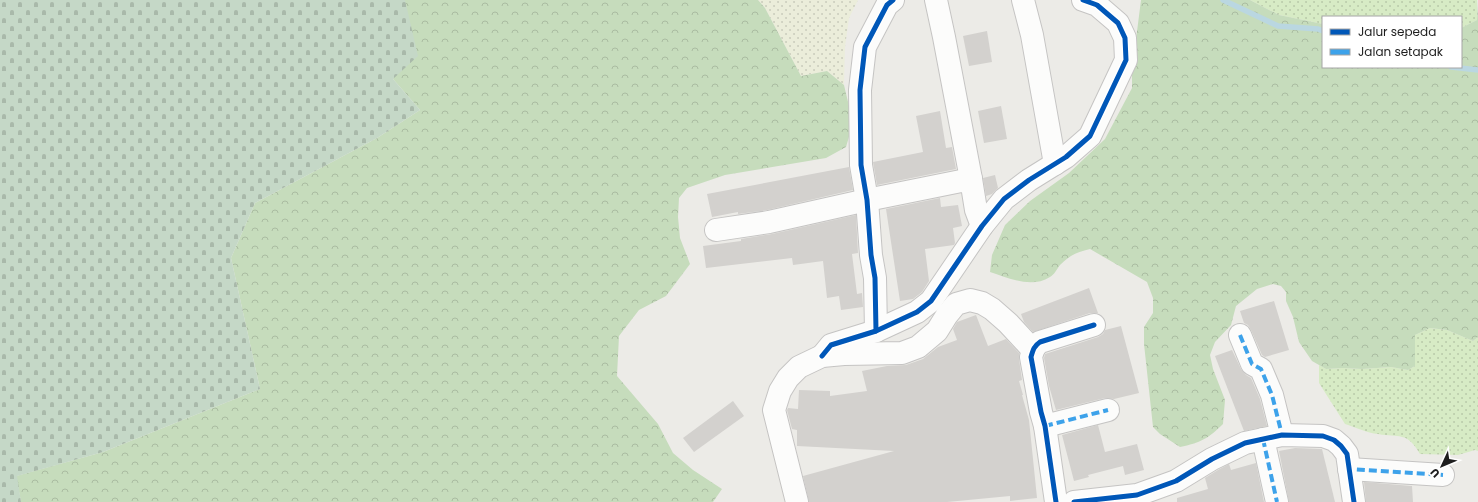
<svg xmlns="http://www.w3.org/2000/svg" width="1478" height="502" viewBox="0 0 1478 502" font-family="Poppins,sans-serif">
  <defs>
    <pattern id="farmland-dots" width="8" height="8" patternUnits="userSpaceOnUse"><rect width="8" height="8" fill="#ebedda"/><path d="M2 2h.1M6 6h.1" fill="none" stroke="#c9cbbb" stroke-width="1.8" stroke-linecap="round"/></pattern>
    <pattern id="grass-dots" width="8" height="8" patternUnits="userSpaceOnUse"><rect width="8" height="8" fill="#d7ebc5"/><path d="M2 2h.1M6 6h.1" fill="none" stroke="#b8c9a9" stroke-width="1.8" stroke-linecap="round"/></pattern>
    <pattern id="forest-crowns" width="20" height="18" patternUnits="userSpaceOnUse"><rect width="20" height="18" fill="#c6dcbc"/><path d="M2 6a3 3 0 1 1 6 0M12 15a3 3 0 1 1 6 0" fill="none" stroke="#aabca1"/></pattern>
    <pattern id="cemetery-stones" width="16" height="16" patternUnits="userSpaceOnUse"><rect width="16" height="16" fill="#c5d8c7"/><path d="M2 7V4a2 2 0 0 1 4 0v3zM10 15v-3a2 2 0 0 1 4 0v3z" fill="#a9b9aa"/></pattern>
  </defs>
  <rect width="100%" height="100%" fill="#ecebe7"/>
  <path fill="url(#farmland-dots)" d="M 758,0 L 858,0 L 849,18 L 845,47 L 844,85 L 827,71 L 801,76 L 765,8 Z"/>
  <g fill="url(#grass-dots)">
    <path d="M 1250,0 L 1477,0 L 1477,20 L 1461,28 L 1461,17 L 1323,17 L 1323,24 L 1279,15 Z"/>
    <path d="M 1430,328 L 1447,330 L 1473,341 L 1478,337 L 1478,451 L 1475,450 L 1458,455 L 1420,454 C 1407,431 1399,438 1378,434 C 1367,433 1355,427 1345,424 L 1319,383 L 1319,365 L 1326,369 L 1343,368 L 1362,369 L 1391,367 L 1408,370 L 1415,366 L 1415,335 Z"/>
  </g>
  <g fill="url(#forest-crowns)">
    <path d="M 405,0 L 758,0 L 765,8 L 801,76 L 827,71 L 844,85 L 853,123 L 846,147 L 826,158 L 725,175 L 687,188 L 679,198 L 678,217 L 680,238 L 690,264 L 666,296 L 639,310 L 619,336 L 617,376 L 658,424 L 673,453 L 693,470 L 722,489 L 713,502 L 21,502 L 16,476 L 103,452 L 260,389 L 231,258 L 255,203 L 377,138 L 420,110 L 393,79 Z"/>
    <path d="M 1141,0 L 1250,0 L 1279,15 L 1323,24 L 1323,67 L 1461,67 L 1461,28 L 1477,20 L 1478,0 L 1478,337 L 1473,341 L 1447,330 L 1430,328 L 1415,335 L 1415,366 L 1408,370 L 1391,367 L 1362,369 L 1343,368 L 1326,369 L 1312,361 L 1299,342 L 1293,317 L 1286,301 L 1286,292 L 1281,286 L 1273,284 L 1257,289 L 1236,306 L 1231,325 L 1215,342 L 1210,355 L 1213,369 L 1225,400 L 1223,424 C 1209,438 1200,443 1180,447 L 1160,434 L 1153,427 L 1144,344 L 1144,327 L 1153,313 L 1153,298 L 1147,282 L 1090,249 C 1077,252 1070,255 1060,265 C 1057,269 1054,275 1050,277 C 1031,289 1009,278 990,272 L 992,255 L 1005,225 L 1030,201 L 1069,173 L 1105,139 L 1132,88 L 1132,71 Z"/>
  </g>
  <path fill="url(#cemetery-stones)" d="M 0,0 L 405,0 L 418,56 L 393,79 L 420,110 L 377,138 L 255,203 L 231,258 L 260,389 L 103,452 L 17,476 L 21,502 L 0,502 Z"/>
  <g fill="none" stroke-linecap="round" stroke-linejoin="round">
    <g stroke="#bad7e1" stroke-width="5.5">
      <path d="M 1223,0 L 1278,26 L 1318,29 L 1323,31"/>
      <path d="M 1451,67 L 1478,70"/>
    </g>
  </g>
  <g fill="#d3d1ce">
    <path d="M 987,31 L 992,62 L 969,66 L 963,36 Z"/>
    <path d="M 1001,106 L 1007,139 L 984,143 L 978,111 Z"/>
    <path d="M 940,111 L 946,148 L 952,147 L 956,169 L 877,185 L 873,162 L 923,152 L 916,116 Z"/>
    <path d="M 849,167 L 853,190 L 767,210 L 738,214 L 738,212 L 712,217 L 707,194 Z"/>
    <path d="M 995,175 L 998,188 L 992,194 L 986,196 L 983,178 Z"/>
    <path d="M 940,198 L 941,207 L 958,205 L 962,226 L 953,228 L 955,243 L 954,245 L 925,249 L 929,281 L 922,292 L 913,299 L 900,301 L 886,209 Z"/>
    <path d="M 856,215 L 858,253 L 852,254 L 857,294 L 862,293 L 863,307 L 841,310 L 839,296 L 827,298 L 823,261 L 793,265 L 792,258 L 706,268 L 703,246 L 741,241 L 741,239 L 772,234 Z"/>
    <path d="M 1089,288 L 1098,313 L 1090,313 L 1033,332 L 1024,322 L 1021,314 Z"/>
    <path d="M 1274,301 L 1289,350 L 1265,357 L 1262,355 L 1251,330 L 1248,325 L 1244,323 L 1240,311 Z"/>
    <path d="M 976,315 L 988,346 L 1006,339 L 1019,353 L 1019,359 L 1022,380 L 1019,381 L 1023,395 L 1022,395 L 1029,420 L 1037,498 L 1010,501 L 1010,496 L 947,502 L 809,502 L 803,476 L 894,451 L 797,446 L 797,430 L 792,429 L 787,410 L 788,408 L 798,409 L 799,390 L 830,391 L 830,396 L 867,391 L 862,371 L 887,366 L 906,365 L 923,359 L 938,347 L 957,340 L 953,329 L 957,322 Z"/>
    <path d="M 1121,326 L 1139,393 L 1114,399 L 1105,398 L 1056,410 L 1049,386 L 1044,358 L 1045,354 L 1098,337 L 1103,334 L 1105,330 Z"/>
    <path d="M 1232,350 L 1241,369 L 1246,375 L 1251,378 L 1260,399 L 1267,426 L 1244,431 L 1215,356 Z"/>
    <path d="M 733,401 L 744,416 L 694,452 L 683,438 Z"/>
    <path d="M 1098,425 L 1105,452 L 1137,444 L 1144,470 L 1125,475 L 1123,466 L 1088,475 L 1089,477 L 1074,481 L 1062,435 Z"/>
    <path d="M 1295,448 L 1322,449 L 1335,502 L 1289,502 L 1279,451 Z"/>
    <path d="M 1256,463 L 1264,502 L 1177,502 L 1177,498 L 1208,489 L 1205,478 L 1218,470 L 1229,464 L 1231,470 Z"/>
    <path d="M 1364,482 L 1412,486 L 1413,502 L 1366,502 Z"/>
  </g>
  <g fill="none" stroke-linecap="round" stroke-linejoin="round">
    <defs>
      <g id="minor">
        <path d="M 936,0 L 944,37 L 971,179"/>
        <path d="M 1023,0 L 1032,35 L 1055,164"/>
        <path d="M 716,230 L 769,222 L 867,200 L 971,179 L 976,210 L 982,226"/>
        <path d="M 876,331 L 875,278 L 871,255 L 867,200 L 861,165 L 860,90 L 865,47 L 887,5 L 893,0"/>
        <path d="M 1240,335 L 1252,364 L 1261,369 L 1272,395 L 1282,435"/>
        <path d="M 822,356 L 831,345 L 876,331 L 917,312 L 931,301 L 982,226 L 1004,199 L 1029,180 L 1066,157 L 1090,136 L 1126,60 L 1125,38 L 1118,23 L 1097,5 L 1083,0"/>
        <path d="M 1045,426 L 1108,410"/>
        <path d="M 1263,439 L 1277,502"/>
        <path d="M 1349,469 L 1443,475"/>
        <path d="M 797,502 L 774,410 L 780,391 L 788,378 L 799,367 L 822,356 L 844,354 L 902,353 L 918,347 L 937,331 L 947,315 L 956,304 L 970,300 L 982,303 L 992,309 L 1008,323 L 1033,350"/>
        <path d="M 1056,502 L 1045,426 L 1041,412 L 1031,357 C 1033,350 1034,346 1040,342 L 1094,325"/>
        <path d="M 1074,502 L 1137,495 L 1176,481 L 1212,459 L 1245,443 L 1282,435 L 1323,436 L 1334,440 L 1341,446 L 1347,454 L 1354,502"/>
      </g>
    </defs>
    <use href="#minor" stroke="#c5c4c3" stroke-width="24"/>
    <use href="#minor" stroke="#fcfcfb" stroke-width="22"/>
    <g stroke="#3da2ea" stroke-width="4" stroke-dasharray="8 4" stroke-linecap="butt">
      <path d="M 1240,335 L 1252,364 L 1261,369 L 1272,395 L 1282,435"/>
      <path d="M 1045,426 L 1108,410"/>
      <path d="M 1263,439 L 1277,502"/>
      <path d="M 1350,473 L 1349,469 L 1443,475"/>
    </g>
    <defs>
      <g id="cycleway">
        <path d="M 876,331 L 875,278 L 871,255 L 867,200 L 861,165 L 860,90 L 865,47 L 887,5 L 893,0"/>
        <path d="M 822,356 L 831,345 L 876,331 L 917,312 L 931,301 L 982,226 L 1004,199 L 1029,180 L 1066,157 L 1090,136 L 1126,60 L 1125,38 L 1118,23 L 1097,5 L 1083,0"/>
        <path d="M 1056,502 L 1045,426 L 1041,412 L 1031,357 C 1033,350 1034,346 1040,342 L 1094,325"/>
        <path d="M 1074,502 L 1137,495 L 1176,481 L 1212,459 L 1245,443 L 1282,435 L 1323,436 L 1334,440 L 1341,446 L 1347,454 L 1354,502"/>
      </g>
    </defs>
    <use href="#cycleway" stroke="#fff" stroke-width="8"/>
    <use href="#cycleway" stroke="#0057b8" stroke-width="5"/>
  </g>
  <rect x="1322" y="16" width="140" height="52" fill="#ffffff" stroke="#a5a5a5"/>
  <rect x="1330" y="29" width="20" height="6" fill="#0057b8" stroke="#a5a5a5"/>
  <text x="1358" y="36" font-size="12" fill="#1e1e1e">Jalur sepeda</text>
  <rect x="1330" y="49" width="20" height="6" fill="#3da2ea" stroke="#a5a5a5"/>
  <text x="1358" y="56" font-size="12" fill="#1e1e1e">Jalan setapak</text>
  <g transform="translate(1442 466) rotate(226)" stroke="#ffffff" stroke-width="3" paint-order="stroke">
  <path d="M0-3L7 15L0 10L-7 15Z" fill="#1e1e1e"/>
  <text y="-6" font-size="11" font-weight="bold" text-anchor="middle" fill="#1e1e1e">U</text>
  </g>
</svg>
